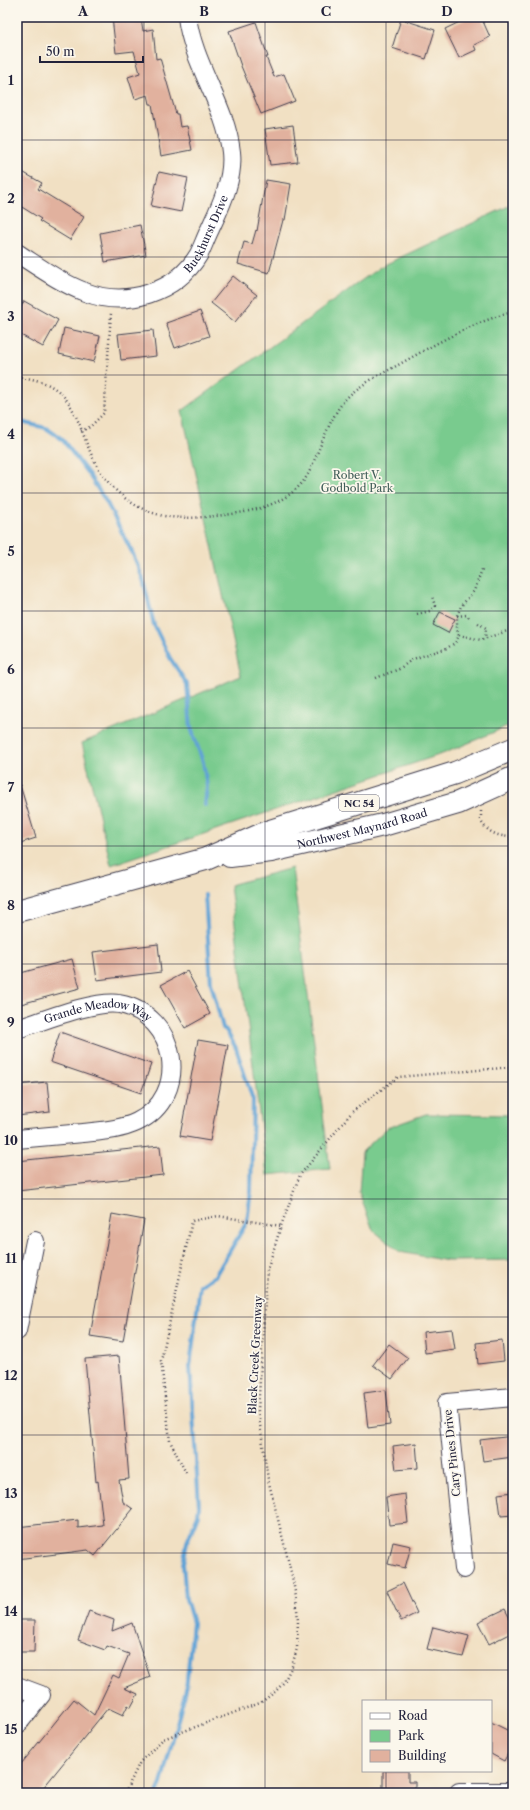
<svg xmlns="http://www.w3.org/2000/svg" width="530" height="1810" viewBox="0 0 530 1810" font-family="'Libre Caslon Text',serif">
  <rect width="100%" height="100%" fill="#fbf7ec"/>
  <filter id="ink" filterUnits="userSpaceOnUse"><feTurbulence type="fractalNoise" baseFrequency=".025" numOctaves="2"/><feDisplacementMap in="SourceGraphic" scale="8" xChannelSelector="R" yChannelSelector="G"/><feConvolveMatrix kernelMatrix="1 2 1 2 8 2 1 2 1" color-interpolation-filters="sRGB"/></filter>
  <filter id="wash" filterUnits="userSpaceOnUse"><feTurbulence type="fractalNoise" baseFrequency=".012" numOctaves="4" result="noise"/><feDisplacementMap in="SourceGraphic" scale="16" xChannelSelector="R" yChannelSelector="G"/><feGaussianBlur stdDeviation="0.9" result="paint"/><feColorMatrix in="noise" values="0 0 0 0 0 0 0 0 0 0 0 0 0 0 0 0 0 1.4 0 .05"/><feComposite in="paint" operator="in"/></filter>
  <g filter="url(#wash)">
    <rect width="100%" height="100%" fill="#f1e0c3"/>
    <g fill="#79cb8e" stroke="#4e7664">
      <path d="M 513,204 L 513,724 L 445,753 L 111,865 L 82,743 L 241,676 L 182,411 L 380,267 Z"/>
      <path d="M 292,868 L 330,1169 L 267,1175 L 230,885 Z"/>
      <path d="M 426,1114 L 513,1115 L 513,1260 L 448,1261 L 400,1252 L 373,1230 L 359,1193 L 362,1152 L 387,1128 Z"/>
    </g>
    <g fill="none" stroke-linecap="round" stroke-linejoin="round">
      <g stroke="#61a3d5" stroke-width="4">
        <path d="M 17,421 L 46,428 L 62,439 L 89,475 L 107,503 L 133,554 L 143,579 L 154,625 L 170,658 L 187,684 L 191,728 L 203,762 L 207,786 L 205,805"/>
        <path d="M 157,1793 L 161,1784 L 186,1689 L 193,1623 L 186,1599 L 183,1564 L 187,1542 L 198,1515 L 199,1506 L 190,1367 L 200,1285 L 215,1276 L 247,1222 L 251,1191 L 253,1100 L 236,1048 L 226,1030 L 223,1028 L 211,983 L 205,895"/>
      </g>
    </g>
    <g id="blocks">
      <g fill="#e1b19e">
        <path d="M 112,17 L 141,17 L 143,31 L 153,29 L 156,59 L 160,58 L 176,114 L 178,114 L 180,127 L 187,126 L 192,150 L 161,156 L 152,104 L 150,104 L 148,95 L 135,99 L 128,77 L 140,73 L 134,51 L 116,53 Z"/>
        <path d="M 470,17 L 481,17 L 490,37 L 474,45 L 476,50 L 459,58 L 445,29 Z"/>
        <path d="M 401,19 L 435,30 L 426,59 L 392,48 Z"/>
        <path d="M 256,22 L 268,57 L 266,57 L 274,77 L 284,74 L 295,101 L 261,114 L 241,66 L 229,31 Z"/>
        <path d="M 293,125 L 298,162 L 270,165 L 265,129 Z"/>
        <path d="M 17,169 L 42,183 L 38,189 L 84,217 L 70,240 L 39,221 L 41,219 L 17,204 Z"/>
        <path d="M 159,172 L 188,178 L 181,212 L 151,206 Z"/>
        <path d="M 266,180 L 291,184 L 285,220 L 283,220 L 269,273 L 238,264 L 244,242 L 252,244 L 256,230 L 257,231 Z"/>
        <path d="M 140,225 L 146,255 L 105,262 L 100,233 Z"/>
        <path d="M 233,276 L 257,295 L 235,322 L 211,303 Z"/>
        <path d="M 24,301 L 58,320 L 43,347 L 17,333 L 17,314 Z"/>
        <path d="M 200,311 L 209,336 L 175,348 L 166,323 Z"/>
        <path d="M 64,328 L 100,336 L 94,362 L 59,354 Z"/>
        <path d="M 153,330 L 156,356 L 121,360 L 118,334 Z"/>
        <path d="M 440,612 L 455,619 L 448,633 L 433,625 Z"/>
        <path d="M 20,785 L 36,838 L 17,844 L 17,786 Z"/>
        <path d="M 158,944 L 161,972 L 97,980 L 93,952 Z"/>
        <path d="M 72,959 L 80,988 L 17,1005 L 17,974 Z"/>
        <path d="M 187,971 L 210,1014 L 185,1028 L 161,985 Z"/>
        <path d="M 60,1032 L 151,1064 L 141,1093 L 50,1062 Z"/>
        <path d="M 198,1040 L 228,1045 L 210,1141 L 180,1136 Z"/>
        <path d="M 47,1082 L 50,1112 L 17,1116 L 17,1085 Z"/>
        <path d="M 160,1146 L 163,1175 L 17,1191 L 17,1161 Z"/>
        <path d="M 112,1214 L 144,1220 L 123,1341 L 90,1336 Z"/>
        <path d="M 452,1329 L 455,1349 L 425,1353 L 423,1332 Z"/>
        <path d="M 502,1340 L 504,1361 L 478,1364 L 476,1343 Z"/>
        <path d="M 389,1344 L 408,1358 L 392,1379 L 373,1365 Z"/>
        <path d="M 119,1356 L 129,1479 L 119,1480 L 123,1502 L 133,1509 L 95,1556 L 88,1550 L 17,1559 L 17,1527 L 78,1520 L 78,1528 L 103,1525 L 98,1481 L 96,1482 L 85,1359 Z"/>
        <path d="M 386,1390 L 390,1425 L 368,1428 L 364,1393 Z"/>
        <path d="M 513,1436 L 513,1457 L 483,1461 L 480,1440 Z"/>
        <path d="M 416,1443 L 418,1468 L 396,1470 L 393,1446 Z"/>
        <path d="M 513,1492 L 513,1515 L 501,1516 L 498,1494 Z"/>
        <path d="M 405,1494 L 408,1523 L 389,1525 L 386,1497 Z"/>
        <path d="M 393,1542 L 411,1546 L 405,1568 L 388,1564 Z"/>
        <path d="M 403,1583 L 417,1613 L 401,1621 L 387,1591 Z"/>
        <path d="M 505,1609 L 513,1625 L 513,1632 L 489,1644 L 478,1622 Z"/>
        <path d="M 89,1611 L 114,1620 L 112,1631 L 132,1623 L 150,1677 L 124,1688 L 138,1694 L 131,1707 L 128,1705 L 123,1715 L 108,1708 L 39,1793 L 17,1793 L 17,1769 L 74,1699 L 94,1715 L 113,1675 L 119,1678 L 129,1654 L 107,1646 L 105,1650 L 78,1640 Z"/>
        <path d="M 17,1620 L 35,1620 L 34,1652 L 17,1652 Z"/>
        <path d="M 433,1627 L 469,1636 L 463,1657 L 427,1649 Z"/>
        <path d="M 491,1722 L 513,1733 L 513,1744 L 504,1761 L 491,1754 Z"/>
        <path d="M 383,1771 L 408,1771 L 408,1782 L 415,1782 L 415,1793 L 383,1793 Z"/>
      </g>
    </g>
  </g>
  <g filter="url(#ink)">
    <use href="#blocks" fill-opacity="0" stroke="#413e4f" stroke-width="1"/>
    <g fill="none" stroke-linecap="round" stroke-linejoin="round">
      <defs>
        <g id="minor">
          <path id="s1" d="M 17,253 C 39,267 61,283 85,292 C 126,308 176,293 199,254 C 203,246 206,237 210,229 C 221,205 234,179 231,152 C 226,106 193,64 187,17"/>
          <path id="s2" d="M 17,1029 C 43,1021 94,1000 119,1004 C 179,1015 191,1096 137,1122 C 120,1130 101,1131 83,1133 C 61,1135 39,1137 17,1139"/>
          <path d="M 17,1331 L 35,1241"/>
          <path d="M 464,1569 L 447,1403 L 513,1397"/>
          <path d="M 17,1686 L 41,1695 L 17,1725"/>
          <path d="M 459,1792 L 513,1792"/>
        </g>
        <g id="major">
          <path id="s3" d="M 230,856 L 271,851 L 383,825 L 458,803 L 513,778"/>
          <path d="M 17,911 L 206,859 L 267,832 L 455,773 L 513,749"/>
        </g>
      </defs>
      <use href="#minor" stroke="#413e4f" stroke-width="20"/>
      <use href="#major" stroke="#413e4f" stroke-width="24"/>
      <g stroke="#413e4f" stroke-width="2.5" stroke-dasharray="1 3" stroke-linecap="butt">
        <path d="M 17,377 C 31,378 45,381 57,390 C 74,403 81,430 89,449 C 102,481 125,506 160,515 C 180,521 222,516 244,512 C 271,507 300,495 311,468 C 320,448 330,418 344,401 C 358,385 380,375 398,365 C 434,345 472,322 513,312"/>
        <path d="M 81,431 L 90,427 L 104,413 L 111,313"/>
        <path d="M 417,614 L 430,611 L 435,606 L 432,596"/>
        <path d="M 457,616 L 467,615 L 470,619"/>
        <path d="M 478,623 L 486,628 L 485,639"/>
        <path d="M 459,635 L 481,640 L 513,629"/>
        <path d="M 376,678 L 399,669 L 413,659 L 447,648 L 455,643 L 459,636 L 457,629 L 457,616 L 461,606 L 474,591 L 483,567"/>
        <path d="M 481,811 L 481,821 C 487,833 500,837 513,837"/>
        <path d="M 186,1473 L 170,1441 L 161,1361 L 192,1221 L 218,1216 L 281,1226"/>
        <path d="M 125,1793 L 140,1762 L 163,1739 L 260,1703 L 275,1692 L 284,1682 L 292,1666 L 297,1648 L 298,1621 L 296,1597 L 292,1576 L 268,1479 L 258,1411 L 267,1271 L 281,1226 L 300,1175 L 352,1112 L 398,1077 L 513,1067"/>
      </g>
      <use href="#minor" stroke="#fff" stroke-width="18"/>
      <use href="#major" stroke="#fff" stroke-width="22"/>
    </g>
  </g>
  <path fill="none" stroke="#22223b" stroke-width="1" stroke-opacity="0.55" d="M 144,17 L 144,1793M 265,17 L 265,1793M 386,17 L 386,1701M 17,140 L 513,140M 17,257 L 513,257M 17,375 L 513,375M 17,493 L 513,493M 17,611 L 513,611M 17,728 L 513,728M 17,846 L 513,846M 17,964 L 513,964M 17,1082 L 513,1082M 17,1199 L 513,1199M 17,1317 L 513,1317M 17,1435 L 513,1435M 17,1553 L 513,1553M 17,1670 L 513,1670M 386,1771 L 386,1793"/>
  <g text-anchor="middle" stroke-width="3.5" stroke-linejoin="round" paint-order="stroke">
    <rect fill="#fbf7ec" stroke="#636270" stroke-width="1" x="339" y="795" width="40" height="16" rx="3"/>
    <g font-size="10" font-weight="bold" fill="#22223b">
      <text x="359" y="807">NC 54</text>
    </g>
    <g font-size="11" fill="#22223b" stroke="#fbf7ec">
      <text dy="4" stroke="none"><textPath href="#s1" startOffset="230">Buckhurst Drive</textPath></text>
      <text dy="4" stroke="none"><textPath href="#s3" startOffset="135">Northwest Maynard Road</textPath></text>
      <text dy="4" stroke="none"><textPath href="#s2" startOffset="85">Grande Meadow Way</textPath></text>
      <text transform="translate(255 1355) rotate(-87)" y="4">Black Creek Greenway</text>
      <text transform="translate(452 1453) rotate(-96)" y="4">Cary Pines Drive</text>
    </g>
    <g font-size="11" fill="#405d58" stroke="#fbf7ec">
      <text x="357" y="479">Robert V.<tspan x="357" dy="13">Godbold Park</tspan></text>
    </g>
  </g>
  <rect width="530" height="1810" fill="none" stroke="#fbf7ec" stroke-width="44"/>
  <rect x="362" y="1700" width="130" height="72" fill="#fbf7ec" stroke="#a4a2a5"/>
  <rect x="370" y="1713" width="20" height="6" fill="#ffffff" stroke="#a4a2a5"/>
  <text x="398" y="1720" font-size="12" fill="#22223b">Road</text>
  <rect x="370" y="1730" width="20" height="12" fill="#79cb8e" stroke="#a4a2a5"/>
  <text x="398" y="1740" font-size="12" fill="#22223b">Park</text>
  <rect x="370" y="1750" width="20" height="12" fill="#e1b19e" stroke="#a4a2a5"/>
  <text x="398" y="1760" font-size="12" fill="#22223b">Building</text>
  <path d="M40 56v6h103v-6" fill="none" stroke="#22223b" stroke-width="2"/>
  <text x="46" y="56" font-size="12" fill="#22223b" stroke="#fbf7ec" stroke-width="3" paint-order="stroke">50 m</text>
  <rect x="22" y="22" width="486" height="1766" fill="none" stroke="#22223b" stroke-width="1.5"/>
  <g font-size="13" text-anchor="middle" font-weight="bold" fill="#22223b">
    <text x="83" y="16">A</text>
    <text x="204" y="16">B</text>
    <text x="326" y="16">C</text>
    <text x="447" y="16">D</text>
    <text x="11" y="85">1</text>
    <text x="11" y="203">2</text>
    <text x="11" y="321">3</text>
    <text x="11" y="439">4</text>
    <text x="11" y="556">5</text>
    <text x="11" y="674">6</text>
    <text x="11" y="792">7</text>
    <text x="11" y="910">8</text>
    <text x="11" y="1027">9</text>
    <text x="11" y="1145">10</text>
    <text x="11" y="1263">11</text>
    <text x="11" y="1380">12</text>
    <text x="11" y="1498">13</text>
    <text x="11" y="1616">14</text>
    <text x="11" y="1734">15</text>
  </g>
</svg>
